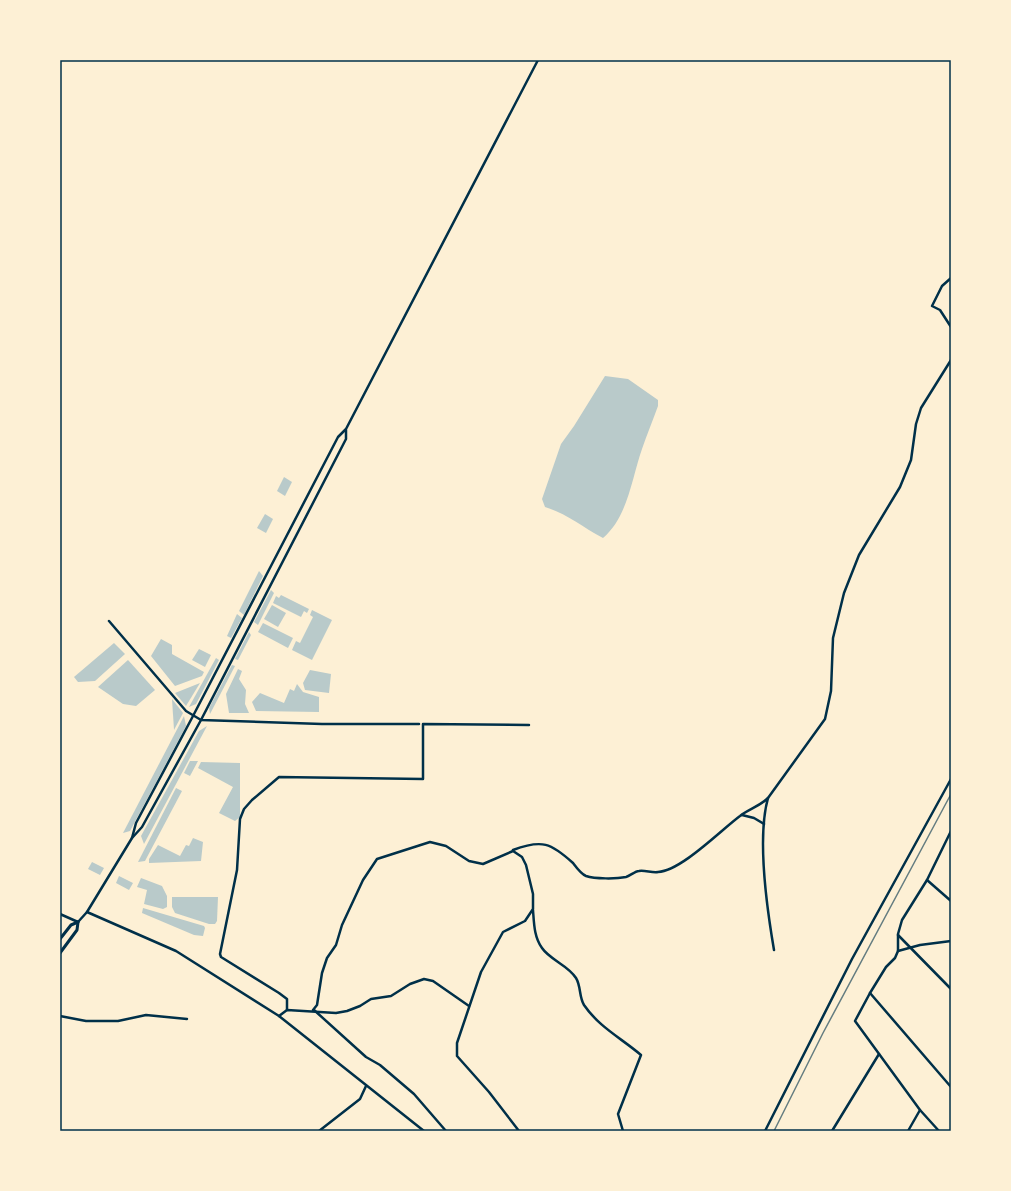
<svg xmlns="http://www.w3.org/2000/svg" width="1011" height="1191" viewBox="0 0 1011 1191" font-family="Ubuntu,sans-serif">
  <rect width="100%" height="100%" fill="#fdf0d5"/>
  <g fill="#b9caca">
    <path d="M 605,376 L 628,379 L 658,400 L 658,406 C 653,420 647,434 642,449 C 632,477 628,517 603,538 C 582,527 568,514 545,507 L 542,499 L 561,444 L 574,426 Z"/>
    <path d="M 284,477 L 292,482 L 285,496 L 277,491 Z"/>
    <path d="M 265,514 L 273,519 L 266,533 L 257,528 Z"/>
    <path d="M 259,571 L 263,576 L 244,615 L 239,611 Z"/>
    <path d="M 271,590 L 274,593 L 258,625 L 254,622 Z"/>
    <path d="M 281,595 L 309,609 L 307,613 L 304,611 L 301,617 L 273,603 L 276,596 L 279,598 Z"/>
    <path d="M 272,605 L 286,613 L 278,627 L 264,619 Z"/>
    <path d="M 312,610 L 332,620 L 312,660 L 292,650 L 296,641 L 300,643 L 313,617 L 310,615 Z"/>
    <path d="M 237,614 L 242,618 L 231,638 L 227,636 Z"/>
    <path d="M 263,623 L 293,638 L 288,648 L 258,632 Z"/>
    <path d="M 249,632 L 251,635 L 238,660 L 235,659 Z"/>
    <path d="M 161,639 L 172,645 L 172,654 L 204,672 L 202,676 L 175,686 L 151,656 Z"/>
    <path d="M 114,643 L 125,654 L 95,681 L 78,682 L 74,677 Z"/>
    <path d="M 199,649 L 211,655 L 205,667 L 192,660 Z"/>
    <path d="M 216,658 L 219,660 L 196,704 L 189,707 Z"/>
    <path d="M 128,660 L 155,690 L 136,706 L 123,704 L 98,687 Z"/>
    <path d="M 232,665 L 235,666 L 210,714 L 209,708 Z"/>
    <path d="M 238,669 L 242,671 L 239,679 L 246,690 L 245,704 L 249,713 L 229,713 L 226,694 Z"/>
    <path d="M 310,670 L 331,674 L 329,693 L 305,690 L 303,683 Z"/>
    <path d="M 200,683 L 186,706 L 175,693 Z"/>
    <path d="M 297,684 L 303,692 L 319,697 L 319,712 L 256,711 L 252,702 L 260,693 L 284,703 L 290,689 L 294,691 Z"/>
    <path d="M 172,699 L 183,713 L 174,730 Z"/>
    <path d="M 184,716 L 186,726 L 130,831 L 123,833 Z"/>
    <path d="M 207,726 L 144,844 L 141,836 L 199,731 Z"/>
    <path d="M 190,761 L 198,761 L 190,776 L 184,773 Z"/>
    <path d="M 201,762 L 240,763 L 240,817 L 235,821 L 219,813 L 233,787 L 198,768 Z"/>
    <path d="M 176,788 L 182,791 L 145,861 L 138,862 Z"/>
    <path d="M 193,838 L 203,842 L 201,861 L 149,863 L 149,859 L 158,845 L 180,856 L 186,845 L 189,846 Z"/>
    <path d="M 92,862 L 104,868 L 100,875 L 88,869 Z"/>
    <path d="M 119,876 L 133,883 L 129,890 L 116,883 Z"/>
    <path d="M 141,878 L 162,886 L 167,896 L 167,907 L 163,909 L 144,904 L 147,890 L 137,887 Z"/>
    <path d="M 172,897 L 218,897 L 217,921 L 215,924 L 209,924 L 175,913 L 172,907 Z"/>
    <path d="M 143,908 L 204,926 L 205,928 L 203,936 L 194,935 L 142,913 Z"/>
  </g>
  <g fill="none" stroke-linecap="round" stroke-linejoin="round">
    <g stroke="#003049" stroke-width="2.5">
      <path d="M 951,278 L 942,286 L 932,306 L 940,310 L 951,327"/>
      <path d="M 109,621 L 186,711 L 201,720 L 322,724 L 419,724"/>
      <path d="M 742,815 L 754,818 L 764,824"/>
      <path d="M 132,838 L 136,823 L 193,716 L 338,437 L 346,429 L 538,60"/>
      <path d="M 513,850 C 542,839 551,843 573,863 C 576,867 581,874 586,876 C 595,879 616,879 626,877 C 630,876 635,871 639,871 C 645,870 652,873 658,872 C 681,871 721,830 740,816 C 749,809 760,806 768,798"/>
      <path d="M 927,880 L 951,901"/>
      <path d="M 533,910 C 534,923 534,937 542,948 C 550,960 568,965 576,978 C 581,986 579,997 584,1005 C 599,1027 621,1038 641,1055 L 618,1114 L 623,1131"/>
      <path d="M 87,912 L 176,951 L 279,1016 L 424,1131"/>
      <path d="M 60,914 L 78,922 L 87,912 L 132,838 L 142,827 L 201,720 L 346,439 L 346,430"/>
      <path d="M 898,935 L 951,989"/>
      <path d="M 774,950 C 767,909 757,837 768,798 L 825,719 L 831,691 L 833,638 L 844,593 L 859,555 L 900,487 L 911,460 L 916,424 L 921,408 L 951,360"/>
      <path d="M 898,951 L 920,945 L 951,941"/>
      <path d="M 870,993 L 951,1087"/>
      <path d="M 287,1010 L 287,999 L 279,993 L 221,957 L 220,954 L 237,870 L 240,819 L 244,809 L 252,800 L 279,777 L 423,779 L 423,724 L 529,725"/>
      <path d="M 313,1010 L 317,1005 L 322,973 L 327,958 L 336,945 L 342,925 L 363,880 L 377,859 L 430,842 L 446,846 L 469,861 L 483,864 L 513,851 L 522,857 L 526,865 L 533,894 L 533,909 L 525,921 L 503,932 L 481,972 L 457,1043 L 457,1056 L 489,1092 L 519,1131"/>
      <path d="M 314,1010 L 366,1057 L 380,1065 L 414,1094 L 446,1131"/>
      <path d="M 60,1016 L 86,1021 L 118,1021 L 146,1015 L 187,1019"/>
      <path d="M 279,1016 L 287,1010 L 336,1013 L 347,1011 L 360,1006 L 371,999 L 391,996 L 410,984 L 424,979 L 433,981 L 469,1006"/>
      <path d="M 319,1131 L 360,1099 L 366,1086"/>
      <path d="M 765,1131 L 852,959 L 951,779"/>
      <path d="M 832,1131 L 879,1054"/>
      <path d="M 908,1131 L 920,1110"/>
      <path d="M 939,1131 L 920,1110 L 855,1021 L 870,993 L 886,967 L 895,958 L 898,951 L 898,934 L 902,920 L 927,880 L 951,831"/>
    </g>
    <g stroke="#003049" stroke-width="3">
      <path d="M 60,939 L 71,925 L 78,922"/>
      <path d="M 60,953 L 77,930 L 78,922"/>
    </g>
    <path stroke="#657d81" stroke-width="1.5" d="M 774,1131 L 823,1033 L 951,794"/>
  </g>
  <rect width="1011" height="1191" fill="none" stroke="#fdf0d5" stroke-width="122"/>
  <rect x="61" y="61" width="889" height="1069" fill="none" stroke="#003049" stroke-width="1.5"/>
</svg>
